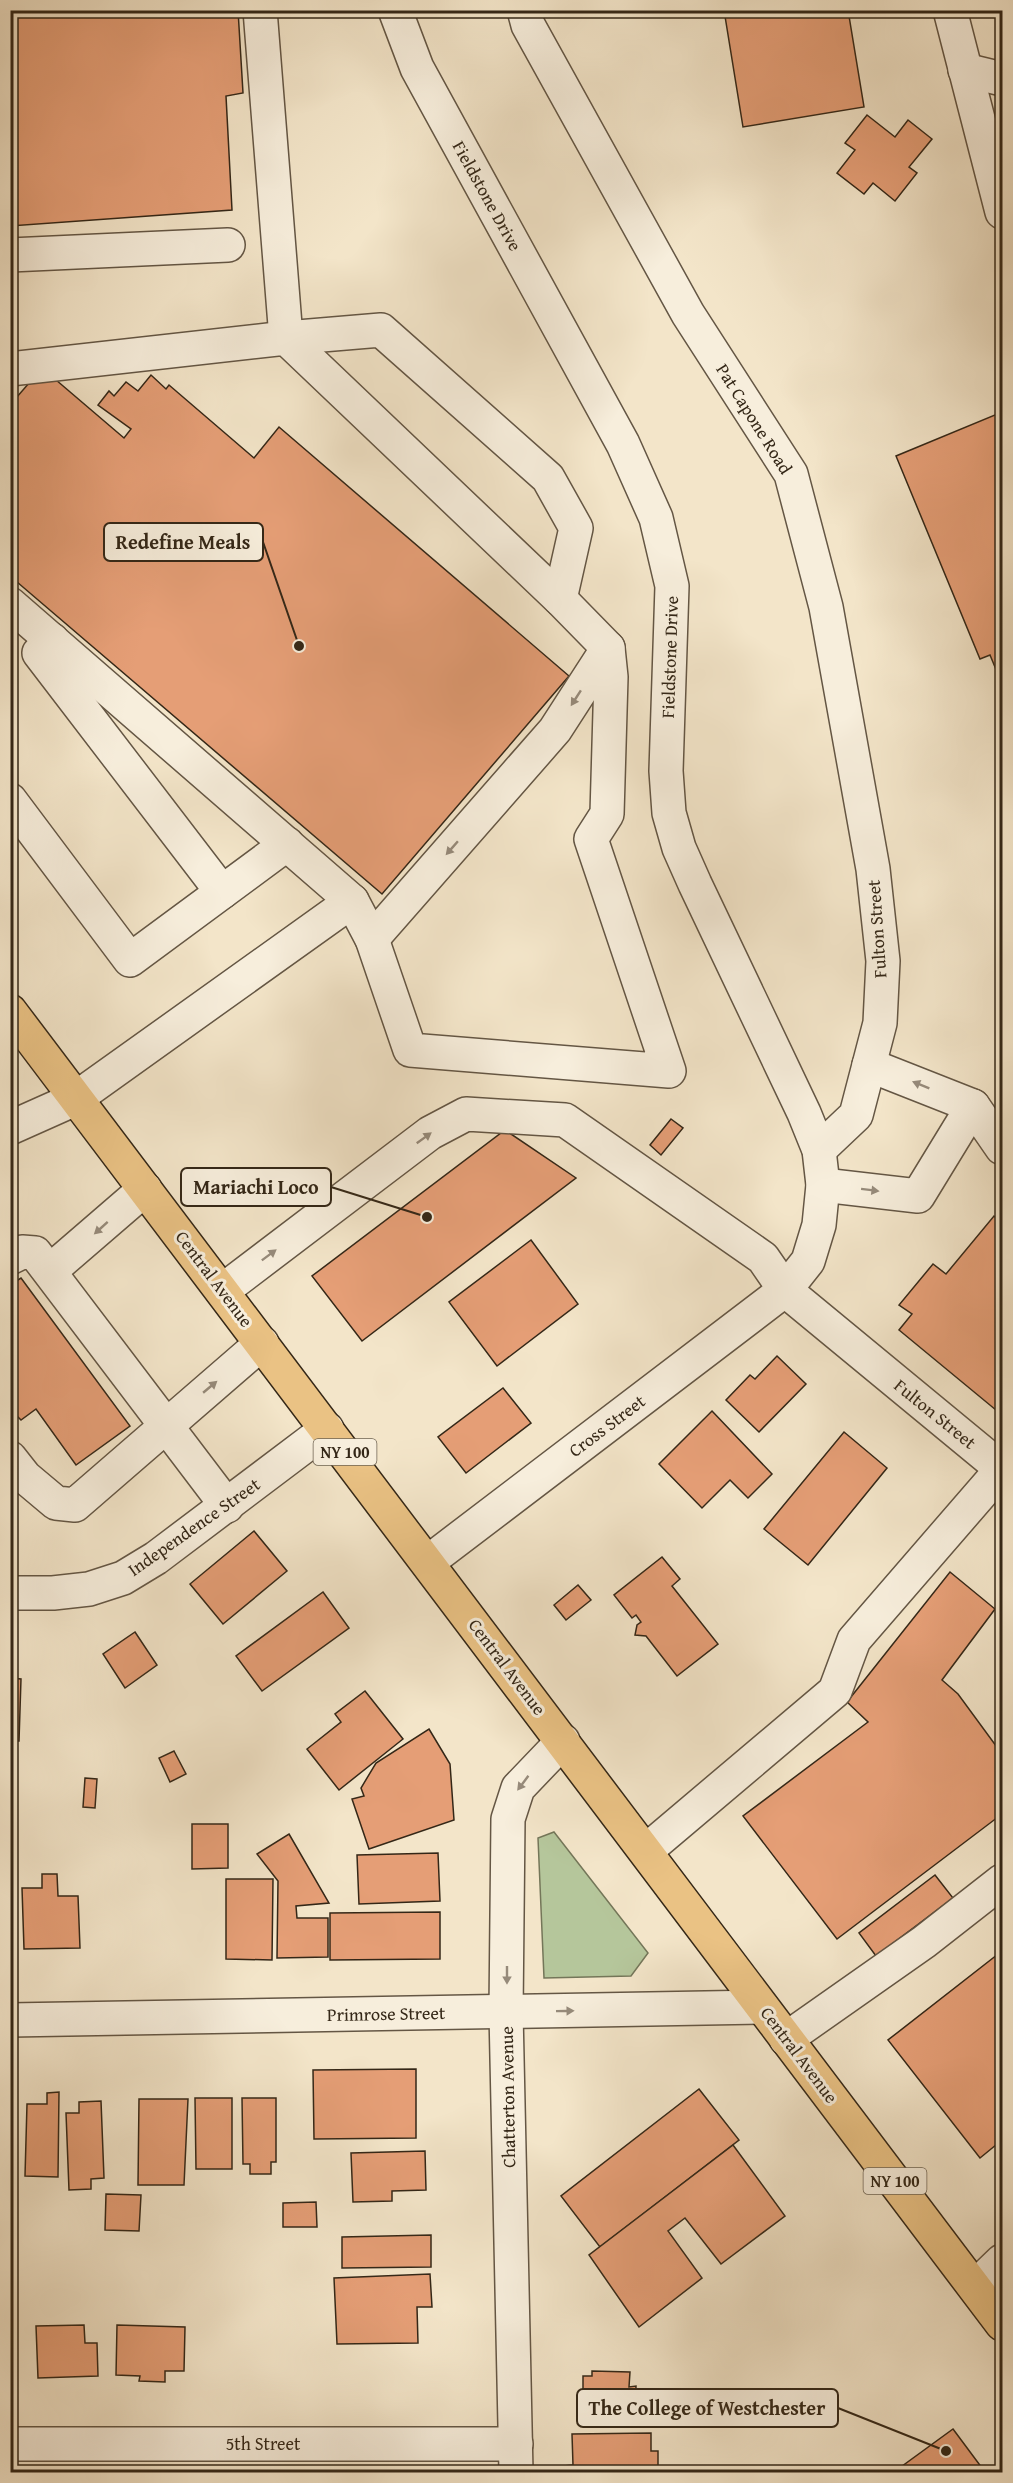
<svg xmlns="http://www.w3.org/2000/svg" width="1013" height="2483" viewBox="0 0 1013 2483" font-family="'Gentium Book Plus',serif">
  <rect width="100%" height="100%" fill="#f3e5c9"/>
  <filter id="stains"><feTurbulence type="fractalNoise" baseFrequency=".00333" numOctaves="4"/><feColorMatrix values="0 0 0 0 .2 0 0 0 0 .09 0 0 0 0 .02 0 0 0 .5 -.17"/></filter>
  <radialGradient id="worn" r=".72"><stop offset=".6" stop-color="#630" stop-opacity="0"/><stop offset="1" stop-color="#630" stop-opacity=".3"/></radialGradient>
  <path fill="#b5c69b" stroke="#747659" stroke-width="1.5" d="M 554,1832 L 648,1953 L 631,1976 L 544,1978 L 538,1838 Z"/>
  <g fill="#e59e76" stroke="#342717" stroke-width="1.5">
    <path d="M 10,10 L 238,10 L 243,93 L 226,96 L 232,210 L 10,226 Z"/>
    <path d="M 724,10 L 848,10 L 864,107 L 743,127 Z"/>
    <path d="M 867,115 L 895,137 L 908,120 L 932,139 L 909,167 L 917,173 L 895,201 L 873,183 L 864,194 L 837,173 L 855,150 L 845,143 Z"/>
    <path d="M 42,368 L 124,438 L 131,429 L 98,405 L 109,391 L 114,396 L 126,382 L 138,391 L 151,375 L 166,389 L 169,385 L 254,458 L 279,427 L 569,676 L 382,894 L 10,576 L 10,405 Z"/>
    <path d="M 1002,412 L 1002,684 L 990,655 L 980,659 L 896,456 Z"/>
    <path d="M 671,1119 L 683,1128 L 661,1155 L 650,1145 Z"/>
    <path d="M 505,1130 L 576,1178 L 362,1341 L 312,1276 Z"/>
    <path d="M 994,1216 L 1002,1223 L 1002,1415 L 899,1330 L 912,1314 L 899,1305 L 933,1264 L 946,1274 Z"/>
    <path d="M 531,1240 L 578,1304 L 497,1366 L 449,1302 Z"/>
    <path d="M 21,1278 L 130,1426 L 76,1465 L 36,1409 L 21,1420 L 10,1409 L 10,1285 Z"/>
    <path d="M 777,1356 L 806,1384 L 759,1432 L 726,1400 L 750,1375 L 755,1379 Z"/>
    <path d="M 503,1388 L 531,1423 L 466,1473 L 438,1437 Z"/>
    <path d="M 712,1411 L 772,1474 L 748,1498 L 730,1480 L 702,1508 L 659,1464 Z"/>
    <path d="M 844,1432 L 887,1468 L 808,1565 L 764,1529 Z"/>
    <path d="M 254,1531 L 287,1571 L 223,1624 L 190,1584 Z"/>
    <path d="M 662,1557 L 680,1579 L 672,1586 L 718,1644 L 677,1676 L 646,1636 L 635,1635 L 637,1625 L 641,1622 L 636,1615 L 632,1618 L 614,1595 Z"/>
    <path d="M 950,1572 L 995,1609 L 942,1680 L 958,1694 L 1002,1754 L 1002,1814 L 837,1939 L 743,1816 L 868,1722 L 847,1702 Z"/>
    <path d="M 578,1585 L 591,1600 L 566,1620 L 554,1605 Z"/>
    <path d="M 323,1592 L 349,1628 L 262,1691 L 236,1656 Z"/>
    <path d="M 135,1632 L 157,1665 L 125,1688 L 103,1654 Z"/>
    <path d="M 10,1678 L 21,1679 L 19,1741 L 10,1741 Z"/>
    <path d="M 365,1691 L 403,1739 L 339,1790 L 307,1749 L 341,1722 L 335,1714 Z"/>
    <path d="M 429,1729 L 450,1764 L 454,1820 L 369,1849 L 352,1799 L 364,1796 L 361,1788 L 376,1763 Z"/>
    <path d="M 174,1751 L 186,1774 L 170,1782 L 159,1758 Z"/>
    <path d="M 85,1778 L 97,1779 L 95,1808 L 83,1807 Z"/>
    <path d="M 192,1824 L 228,1824 L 228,1868 L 192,1869 Z"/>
    <path d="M 289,1834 L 329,1903 L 296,1906 L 297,1918 L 328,1918 L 328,1957 L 277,1958 L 278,1881 L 257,1854 Z"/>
    <path d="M 438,1853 L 440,1901 L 359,1904 L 357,1855 Z"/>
    <path d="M 42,1874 L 57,1874 L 58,1896 L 78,1896 L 80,1948 L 24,1949 L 22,1888 L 42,1888 Z"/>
    <path d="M 935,1875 L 953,1898 L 876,1956 L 859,1933 Z"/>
    <path d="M 226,1879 L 273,1879 L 272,1960 L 226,1959 Z"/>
    <path d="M 440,1912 L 440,1959 L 330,1960 L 330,1913 Z"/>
    <path d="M 1002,1951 L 1002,2140 L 980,2158 L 888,2040 Z"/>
    <path d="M 416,2069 L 416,2138 L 314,2139 L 313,2070 Z"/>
    <path d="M 699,2089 L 739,2140 L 600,2247 L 561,2196 Z"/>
    <path d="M 59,2092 L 58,2177 L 25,2176 L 27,2104 L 47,2104 L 47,2093 Z"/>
    <path d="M 195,2098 L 232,2098 L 232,2169 L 196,2169 Z"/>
    <path d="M 242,2098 L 276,2098 L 276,2162 L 271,2162 L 271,2174 L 250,2174 L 250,2164 L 243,2164 Z"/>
    <path d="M 139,2099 L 188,2099 L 184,2185 L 138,2185 Z"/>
    <rect x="10" y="2100" width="7" height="70"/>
    <path d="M 101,2101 L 104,2178 L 91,2179 L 91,2189 L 69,2190 L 66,2113 L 79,2113 L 79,2102 Z"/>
    <path d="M 733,2145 L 785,2216 L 721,2264 L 685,2218 L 668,2231 L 702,2278 L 639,2327 L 589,2255 Z"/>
    <path d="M 425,2151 L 426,2190 L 392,2191 L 392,2201 L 353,2202 L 351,2153 Z"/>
    <path d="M 106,2194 L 141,2195 L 139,2231 L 105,2230 Z"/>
    <path d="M 316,2202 L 317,2227 L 283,2227 L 283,2203 Z"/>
    <path d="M 431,2235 L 431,2267 L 342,2268 L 342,2237 Z"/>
    <path d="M 430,2274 L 432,2307 L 417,2307 L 418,2343 L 337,2344 L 334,2278 Z"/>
    <path d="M 84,2325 L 85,2343 L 97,2343 L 98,2376 L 38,2378 L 36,2326 Z"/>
    <path d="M 117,2325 L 185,2327 L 184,2371 L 165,2371 L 165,2382 L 139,2381 L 140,2376 L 116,2375 Z"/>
    <path d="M 592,2371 L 630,2372 L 629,2387 L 636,2386 L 635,2422 L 584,2420 L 584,2406 L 578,2406 L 579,2394 L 583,2395 L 583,2376 L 592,2376 Z"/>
    <path d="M 953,2429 L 985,2472 L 894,2472 Z"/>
    <path d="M 651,2433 L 651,2451 L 658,2451 L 658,2472 L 565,2472 L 564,2466 L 573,2465 L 572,2434 Z"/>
  </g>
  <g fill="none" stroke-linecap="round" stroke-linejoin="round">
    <defs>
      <g id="minor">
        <path d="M 260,10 L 286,338 L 381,330 L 548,478 L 576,528 L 560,599"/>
        <path d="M 395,10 L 417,68 L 623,444 L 656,518 L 672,586 L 666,771 L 669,813 L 679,848 L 695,884 L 804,1113 L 819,1150 L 823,1185 L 819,1225 L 808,1261 L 785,1290 L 428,1562"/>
        <path d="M 524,10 L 528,25 L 688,314 L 791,474 L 826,607 L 873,869 L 883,961 L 880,1023 L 856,1115 L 819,1150"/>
        <path d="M 950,10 L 1002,212"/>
        <path d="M 965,70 L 1002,79"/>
        <path d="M 10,255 L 228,245"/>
        <path d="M 10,369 L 286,338 L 560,599 L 608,648 L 611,677 L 607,814 L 591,839 L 669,1071 L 410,1050 L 372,939 L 352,901 L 10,604"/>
        <path d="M 52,640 L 39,653 L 222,892"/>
        <path d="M 10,800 L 130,960 L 287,844"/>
        <path d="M 372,939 L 555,730 L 608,648"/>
        <path d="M 869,1065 L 973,1106 L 1002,1148"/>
        <path d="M 10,1128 L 75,1099 L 352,901"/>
        <path d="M 823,1185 L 918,1196 L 973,1106"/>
        <path d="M 10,1258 L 22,1252 L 35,1253 L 227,1506"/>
        <path d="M 50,1271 L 145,1189"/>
        <path d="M 222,1291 L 430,1133 L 466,1114 L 565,1120 L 763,1258 L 785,1290 L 1002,1469"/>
        <path d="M 10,1458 L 25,1477 L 56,1503 L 75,1505 L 262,1343"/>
        <path d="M 10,1593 L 53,1593 L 89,1589 L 123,1578 L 156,1558 L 327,1429"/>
        <path d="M 647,1850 L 835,1691 L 854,1640 L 1002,1469"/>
        <path d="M 10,2020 L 762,2007"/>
        <path d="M 786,2039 L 924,1942 L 1002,1881"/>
        <path d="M 975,2287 L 1002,2261"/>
        <path d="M 10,2444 L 516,2444"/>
        <path d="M 516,2472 L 506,2012 L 508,1819 L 518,1788 L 563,1741"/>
      </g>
      <path id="major" d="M 10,1011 L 1002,2324"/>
    </defs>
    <use href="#minor" stroke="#645644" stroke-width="36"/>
    <use href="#major" stroke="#342717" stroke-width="36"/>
    <use href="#minor" stroke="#f7eedc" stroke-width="33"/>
    <use href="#major" stroke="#eac284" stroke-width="33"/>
  </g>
  <defs><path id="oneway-solid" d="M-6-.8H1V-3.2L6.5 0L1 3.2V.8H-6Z" transform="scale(1.5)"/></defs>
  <g fill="#968a7a">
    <use href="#oneway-solid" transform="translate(576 698) rotate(123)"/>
    <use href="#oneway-solid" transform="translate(452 848) rotate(131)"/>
    <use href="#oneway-solid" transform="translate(921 1085) rotate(-158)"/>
    <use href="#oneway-solid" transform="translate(424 1138) rotate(-36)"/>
    <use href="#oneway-solid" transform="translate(870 1190) rotate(7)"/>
    <use href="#oneway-solid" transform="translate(101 1228) rotate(138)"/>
    <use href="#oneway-solid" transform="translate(269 1255) rotate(-37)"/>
    <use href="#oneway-solid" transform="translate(210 1387) rotate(-40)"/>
    <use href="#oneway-solid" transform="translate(523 1783) rotate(127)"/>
    <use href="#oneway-solid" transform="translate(507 1975) rotate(90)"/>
    <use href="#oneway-solid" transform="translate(565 2011) rotate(-1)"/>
  </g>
  <g text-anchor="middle" stroke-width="6" stroke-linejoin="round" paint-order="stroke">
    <g fill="#f7eedc" stroke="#6e6352" stroke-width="1.5">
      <rect x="313.5" y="1439" width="63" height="26" rx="4.5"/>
      <rect x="863.5" y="2168" width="63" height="26" rx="4.5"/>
    </g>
    <g font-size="16" font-weight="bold" fill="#342717">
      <text x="345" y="1458">NY 100</text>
      <text x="895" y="2187">NY 100</text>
    </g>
    <g font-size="18" fill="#342717" stroke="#f7eedc">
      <text transform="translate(487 196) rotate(61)" y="6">Fieldstone Drive</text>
      <text transform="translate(754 419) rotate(58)" y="6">Pat Capone Road</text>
      <text transform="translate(670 657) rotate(-88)" y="6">Fieldstone Drive</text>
      <text transform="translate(877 929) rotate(-94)" y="6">Fulton Street</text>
      <text transform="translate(214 1279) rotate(53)" y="6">Central Avenue</text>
      <text transform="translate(935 1414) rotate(39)" y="6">Fulton Street</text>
      <text transform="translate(607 1426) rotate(-37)" y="6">Cross Street</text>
      <text transform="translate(194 1527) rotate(-35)" y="6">Independence Street</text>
      <text transform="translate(507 1667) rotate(53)" y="6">Central Avenue</text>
      <text transform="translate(386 2014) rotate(-1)" y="6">Primrose Street</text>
      <text transform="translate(799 2055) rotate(53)" y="6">Central Avenue</text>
      <text transform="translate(508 2097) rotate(-91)" y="6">Chatterton Avenue</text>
      <text x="263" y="2450">5th Street</text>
    </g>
  </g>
  <path fill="none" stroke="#342717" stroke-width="2" d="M299 646L263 542M427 1217L331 1187M946 2451L838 2408"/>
  <g fill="#342717" stroke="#f7eedc" stroke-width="2">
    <circle cx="299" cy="646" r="6"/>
    <circle cx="427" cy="1217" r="6"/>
    <circle cx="946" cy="2451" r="6"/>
  </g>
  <g fill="#f7eedc" stroke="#342717" stroke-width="2">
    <rect x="104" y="523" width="159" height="38" rx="6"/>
    <rect x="181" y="1168" width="150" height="38" rx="6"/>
    <rect x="577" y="2389" width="261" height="38" rx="6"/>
  </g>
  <g font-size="20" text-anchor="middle" font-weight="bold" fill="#342717">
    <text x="183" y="549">Redefine Meals</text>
    <text x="256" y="1194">Mariachi Loco</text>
    <text x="707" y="2415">The College of Westchester</text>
  </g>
  <rect width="1013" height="2483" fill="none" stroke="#f3e5c9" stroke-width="36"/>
  <rect x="12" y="12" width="989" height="2459" fill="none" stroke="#342717" stroke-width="3"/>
  <rect x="18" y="18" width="977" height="2447" fill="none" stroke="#342717" stroke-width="1.5"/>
  <rect width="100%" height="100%" filter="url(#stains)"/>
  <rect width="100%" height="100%" fill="url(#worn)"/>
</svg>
